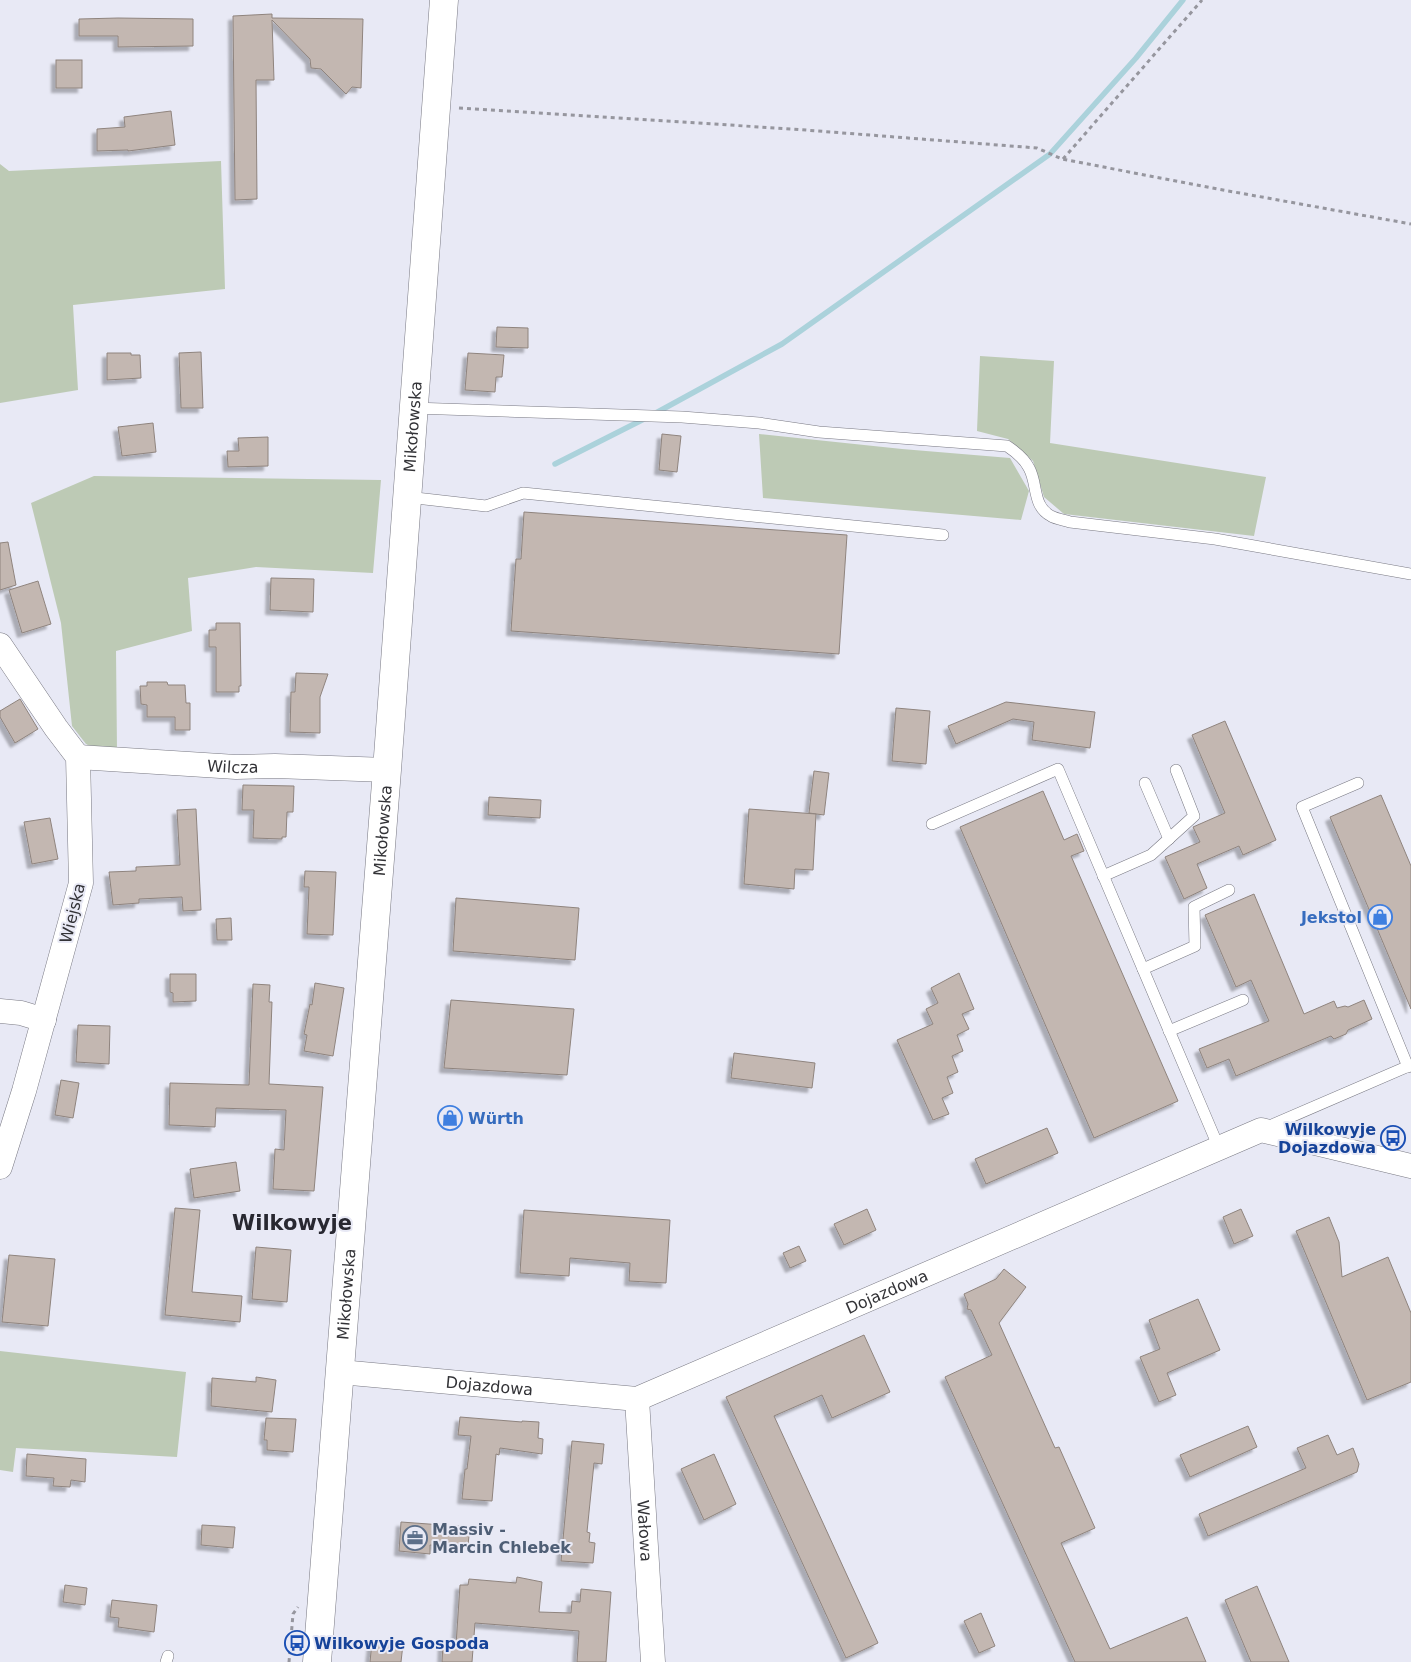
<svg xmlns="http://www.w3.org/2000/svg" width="1411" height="1662" viewBox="0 0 1411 1662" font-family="'DejaVu Sans',sans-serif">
  <defs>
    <filter id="shadow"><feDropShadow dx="-4.5" dy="4.5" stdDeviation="1" flood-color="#0004"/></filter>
  </defs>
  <rect width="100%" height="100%" fill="#e8e9f5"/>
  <g fill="#bdcab5">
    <path d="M 221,161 L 225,289 L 73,305 L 78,390 L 0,403 L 0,164 L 9,171 Z"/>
    <path d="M 980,356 L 1054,361 L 1050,443 L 1266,477 L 1254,536 L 1064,514 L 1044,497 L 1033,461 L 1008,439 L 977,431 Z"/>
    <path d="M 759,434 L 902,449 L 1010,458 L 1029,491 L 1021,520 L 763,498 Z"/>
    <path d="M 94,476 L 381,480 L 373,573 L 256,567 L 188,578 L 192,631 L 116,651 L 117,751 L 96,749 L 86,744 L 72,726 L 61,623 L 31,503 Z"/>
    <path d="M 0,1351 L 186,1372 L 177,1457 L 16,1448 L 13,1472 L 0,1470 Z"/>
  </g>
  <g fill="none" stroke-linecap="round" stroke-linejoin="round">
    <g stroke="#abd2db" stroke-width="5.5">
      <path d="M 654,414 L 782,344 L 1050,154 L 1136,58 L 1183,0"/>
      <path d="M 555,464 L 646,418"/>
    </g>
  </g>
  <g fill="#c3b7b1" stroke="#8f847e" filter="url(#shadow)">
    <path d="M 272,14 L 272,18 L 363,19 L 361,88 L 352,87 L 346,94 L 321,69 L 311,68 L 310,59 L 272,20 L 274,80 L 256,80 L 257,199 L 235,200 L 233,16 Z"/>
    <path d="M 118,18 L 193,19 L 193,46 L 118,47 L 118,36 L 79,36 L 79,19 Z"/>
    <rect x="56" y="60" width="26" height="28"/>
    <path d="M 171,111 L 175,145 L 128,151 L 128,150 L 97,151 L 97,129 L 125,127 L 124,117 Z"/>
    <path d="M 497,327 L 528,328 L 528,348 L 496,347 Z"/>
    <path d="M 201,352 L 203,408 L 181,408 L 179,353 Z"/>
    <path d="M 107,353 L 131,353 L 131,355 L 140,355 L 141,378 L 107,380 Z"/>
    <path d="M 468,353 L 504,355 L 502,377 L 496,377 L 495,392 L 465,390 Z"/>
    <path d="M 153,423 L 156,452 L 122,456 L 118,427 Z"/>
    <path d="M 662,434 L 681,436 L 677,472 L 659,470 Z"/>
    <path d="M 268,437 L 268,466 L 228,467 L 227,451 L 239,451 L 238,438 Z"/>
    <path d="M 524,512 L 847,535 L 839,654 L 511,631 L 516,559 L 521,559 Z"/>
    <path d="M 8,542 L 16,585 L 0,590 L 0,543 Z"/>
    <path d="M 271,578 L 314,579 L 313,612 L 270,610 Z"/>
    <path d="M 38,581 L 51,624 L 22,633 L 9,590 Z"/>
    <path d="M 216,623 L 240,623 L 241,686 L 239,686 L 239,692 L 216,692 L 216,647 L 209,647 L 209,630 L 216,630 Z"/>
    <path d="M 296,673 L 328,674 L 320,697 L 320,733 L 290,732 L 291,692 L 295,692 Z"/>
    <path d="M 147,682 L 167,682 L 168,685 L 185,685 L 186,703 L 190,703 L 190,730 L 175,730 L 175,717 L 147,717 L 147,705 L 141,704 L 140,686 L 147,686 Z"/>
    <path d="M 20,699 L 38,729 L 15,743 L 0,717 L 0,711 Z"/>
    <path d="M 1006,702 L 1095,712 L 1090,748 L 1032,740 L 1034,722 L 1013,719 L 956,744 L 948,726 Z"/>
    <path d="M 896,708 L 930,711 L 926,764 L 892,761 Z"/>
    <path d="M 1225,721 L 1276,840 L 1243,855 L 1239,846 L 1197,864 L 1207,888 L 1184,899 L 1165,857 L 1200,842 L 1193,827 L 1225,813 L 1192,735 Z"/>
    <path d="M 814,771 L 829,773 L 824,815 L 809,813 Z"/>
    <path d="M 243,785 L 294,786 L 293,812 L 287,812 L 286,837 L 282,837 L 282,839 L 253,838 L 254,810 L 242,810 Z"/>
    <path d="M 1043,791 L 1064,840 L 1077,834 L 1084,851 L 1071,856 L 1178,1101 L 1094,1138 L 960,827 Z"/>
    <path d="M 1381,795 L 1411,866 L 1411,1009 L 1330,817 Z"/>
    <path d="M 489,797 L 541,800 L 540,818 L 488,815 Z"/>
    <path d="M 196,809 L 201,910 L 183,911 L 182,897 L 139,899 L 139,903 L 113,905 L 109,872 L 136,871 L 136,867 L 180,865 L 177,810 Z"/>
    <path d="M 749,809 L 816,814 L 813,870 L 795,869 L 794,889 L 744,884 Z"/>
    <path d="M 50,818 L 58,859 L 32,864 L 24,822 Z"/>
    <path d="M 305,871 L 336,872 L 333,935 L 307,934 L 309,887 L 304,887 Z"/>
    <path d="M 1254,894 L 1304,1014 L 1334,1001 L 1337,1008 L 1345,1006 L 1348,1007 L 1364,1000 L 1372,1019 L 1348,1030 L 1346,1034 L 1334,1039 L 1331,1036 L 1236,1076 L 1229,1059 L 1207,1068 L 1199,1049 L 1269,1021 L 1251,980 L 1236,987 L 1205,915 Z"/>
    <path d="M 456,898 L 579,908 L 575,960 L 453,951 Z"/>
    <path d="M 231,918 L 232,940 L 217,940 L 216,919 Z"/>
    <path d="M 959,973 L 974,1009 L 962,1014 L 969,1029 L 957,1035 L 963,1051 L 952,1056 L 958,1072 L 947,1077 L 953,1093 L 942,1098 L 949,1114 L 933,1120 L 897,1040 L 933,1024 L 926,1009 L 938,1003 L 931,988 Z"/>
    <path d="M 170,974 L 196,974 L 196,1001 L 173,1002 L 173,993 L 170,992 Z"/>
    <path d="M 315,983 L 344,988 L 333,1056 L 304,1051 L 307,1035 L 304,1034 L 310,1004 L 312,1005 Z"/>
    <path d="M 253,984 L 270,985 L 269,1002 L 272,1002 L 269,1084 L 323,1087 L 314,1191 L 273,1189 L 275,1149 L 284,1150 L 286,1110 L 216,1108 L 215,1127 L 169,1125 L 170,1083 L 249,1085 Z"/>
    <path d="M 451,1000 L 574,1009 L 567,1075 L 444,1068 Z"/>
    <path d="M 78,1025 L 110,1026 L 109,1064 L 76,1062 Z"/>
    <path d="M 734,1053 L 815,1063 L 812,1088 L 731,1078 Z"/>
    <path d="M 61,1080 L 79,1083 L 73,1118 L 55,1115 Z"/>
    <path d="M 1047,1128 L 1058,1153 L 986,1184 L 975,1159 Z"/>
    <path d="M 236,1162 L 240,1191 L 194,1198 L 190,1169 Z"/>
    <path d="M 175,1208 L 200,1210 L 192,1292 L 242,1296 L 240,1322 L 165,1315 Z"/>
    <path d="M 867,1209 L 876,1230 L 844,1245 L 834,1224 Z"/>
    <path d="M 1241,1209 L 1253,1236 L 1234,1244 L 1223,1217 Z"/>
    <path d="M 524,1210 L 670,1220 L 666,1283 L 629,1281 L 630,1263 L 570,1258 L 569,1276 L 520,1273 Z"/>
    <path d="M 1329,1217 L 1339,1242 L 1342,1277 L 1388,1257 L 1411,1313 L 1411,1382 L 1367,1400 L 1296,1231 Z"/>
    <path d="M 799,1246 L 806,1261 L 790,1268 L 783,1253 Z"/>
    <path d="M 256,1247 L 291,1250 L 287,1302 L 252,1299 Z"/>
    <path d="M 9,1255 L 55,1259 L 48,1326 L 2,1322 Z"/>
    <path d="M 1004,1269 L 1026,1287 L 999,1323 L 1055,1448 L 1059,1447 L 1095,1528 L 1061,1543 L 1110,1649 L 1187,1617 L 1206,1662 L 1075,1662 L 945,1377 L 992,1355 L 971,1310 L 967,1309 L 968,1304 L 964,1294 L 996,1279 Z"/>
    <path d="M 1198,1299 L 1220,1350 L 1167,1373 L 1176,1395 L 1159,1402 L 1140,1357 L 1160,1349 L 1149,1320 Z"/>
    <path d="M 864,1335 L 890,1392 L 832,1418 L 822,1395 L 774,1416 L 878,1643 L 846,1658 L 726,1397 Z"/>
    <path d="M 256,1377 L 276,1380 L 272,1412 L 211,1406 L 212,1378 L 256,1382 Z"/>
    <path d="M 460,1417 L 522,1422 L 522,1421 L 539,1422 L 538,1438 L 543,1439 L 542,1454 L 500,1448 L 499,1455 L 496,1454 L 492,1501 L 462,1499 L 465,1469 L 467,1469 L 471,1436 L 458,1435 Z"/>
    <path d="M 266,1418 L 296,1419 L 293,1452 L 267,1450 L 267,1440 L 264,1440 Z"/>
    <path d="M 1248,1426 L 1257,1447 L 1190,1477 L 1180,1455 Z"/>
    <path d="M 1328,1435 L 1337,1455 L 1353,1448 L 1359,1464 L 1357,1472 L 1208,1536 L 1199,1514 L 1306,1468 L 1297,1448 Z"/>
    <path d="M 572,1441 L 604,1444 L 602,1464 L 594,1463 L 587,1532 L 590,1533 L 589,1542 L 595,1543 L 593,1563 L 561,1561 Z"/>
    <path d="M 27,1454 L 86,1459 L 85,1482 L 71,1480 L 70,1487 L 53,1486 L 54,1478 L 26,1476 Z"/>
    <path d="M 714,1454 L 736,1504 L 704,1520 L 681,1469 Z"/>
    <path d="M 401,1522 L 470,1527 L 468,1545 L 442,1543 L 441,1546 L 430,1545 L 430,1554 L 399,1551 Z"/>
    <path d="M 202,1525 L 235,1527 L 233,1548 L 201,1545 Z"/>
    <path d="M 517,1577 L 542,1582 L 539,1612 L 571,1613 L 572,1601 L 580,1602 L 581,1589 L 611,1592 L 606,1662 L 577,1662 L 579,1631 L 475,1623 L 472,1662 L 442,1662 L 443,1644 L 456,1645 L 460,1585 L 468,1585 L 469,1579 L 516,1583 Z"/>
    <path d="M 65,1585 L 87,1588 L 85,1605 L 63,1602 Z"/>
    <path d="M 1257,1586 L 1289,1662 L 1251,1662 L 1225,1600 Z"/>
    <path d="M 112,1600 L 157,1605 L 154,1632 L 118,1627 L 119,1618 L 110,1617 Z"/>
    <path d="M 981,1613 L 995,1646 L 979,1653 L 964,1621 Z"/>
    <path d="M 372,1642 L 403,1644 L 401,1662 L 370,1662 Z"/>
  </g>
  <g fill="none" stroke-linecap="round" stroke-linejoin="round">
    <defs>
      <g id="service">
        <path d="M 413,408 L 682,417 L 759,423 L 819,432 L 1007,446 C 1016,452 1024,458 1029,468 C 1038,484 1032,506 1051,516 C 1056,519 1064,520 1070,522 L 1215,539 L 1411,574"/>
        <path d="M 407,497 L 486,506 L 523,493 L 943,535"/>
        <path d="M 1145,783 L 1169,839"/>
        <path d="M 1358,783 L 1302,807 L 1408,1067"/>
        <path d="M 932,824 L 1058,769 L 1219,1148"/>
        <path d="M 1103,876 L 1151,855 L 1194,816 L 1176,770"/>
        <path d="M 1143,969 L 1195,946 L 1194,907 L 1229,890"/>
        <path d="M 1169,1031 L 1243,1000"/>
        <path d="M 1265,1128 L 1411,1065"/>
        <path d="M 166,1662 L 168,1656"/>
      </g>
      <g id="minor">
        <path d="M 0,645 L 56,728 L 78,757 L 81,883 L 24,1091 L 0,1167"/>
        <path id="s1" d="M 78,757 L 236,767 L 275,766 L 387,770"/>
        <path d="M 0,1011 L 21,1013 L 44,1020"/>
        <path id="s2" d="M 340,1372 L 637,1399 L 1261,1130 L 1411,1166"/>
        <path id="s3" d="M 637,1399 L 653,1662"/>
      </g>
      <g id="primary">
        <path id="s4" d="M 317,1662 L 387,770 L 444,0"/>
      </g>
    </defs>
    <use href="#service" stroke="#797983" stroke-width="12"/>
    <use href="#minor" stroke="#797983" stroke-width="25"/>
    <use href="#primary" stroke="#797983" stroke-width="29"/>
    <g stroke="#96969e" stroke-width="3" stroke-dasharray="4 4" stroke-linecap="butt">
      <path d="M 459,108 L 792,129 L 1037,148 L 1062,159 L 1212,188 L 1411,224"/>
      <path d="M 1063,159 L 1202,0"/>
      <path d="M 289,1662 L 293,1614 L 298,1607"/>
    </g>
    <use href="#service" stroke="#fff" stroke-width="11"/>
    <use href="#minor" stroke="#fff" stroke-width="24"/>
    <use href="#primary" stroke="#fff" stroke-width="28"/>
  </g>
  <defs>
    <symbol id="shop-ring" viewBox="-11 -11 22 22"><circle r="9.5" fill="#e8e9f5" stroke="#3f7fe0" stroke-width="1.5"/><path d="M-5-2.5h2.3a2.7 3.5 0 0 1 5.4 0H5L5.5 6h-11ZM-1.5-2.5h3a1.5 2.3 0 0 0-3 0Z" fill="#3f7fe0"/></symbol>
    <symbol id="bus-ring" viewBox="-11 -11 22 22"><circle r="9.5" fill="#e8e9f5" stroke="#1a4fb4" stroke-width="1.5"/><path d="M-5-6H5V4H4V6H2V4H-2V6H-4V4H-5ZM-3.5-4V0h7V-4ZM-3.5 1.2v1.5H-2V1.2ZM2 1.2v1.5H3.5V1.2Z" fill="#1a4fb4"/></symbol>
    <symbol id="office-ring" viewBox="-11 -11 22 22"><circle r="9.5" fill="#e8e9f5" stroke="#5c6f8a" stroke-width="1.5"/><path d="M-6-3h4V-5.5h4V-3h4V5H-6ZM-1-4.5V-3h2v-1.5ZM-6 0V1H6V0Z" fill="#5c6f8a"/></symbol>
  </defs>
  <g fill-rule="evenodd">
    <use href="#shop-ring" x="1366" y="903" width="28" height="28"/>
    <use href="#shop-ring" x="436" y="1104" width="28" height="28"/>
    <use href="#bus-ring" x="1379" y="1124" width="28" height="28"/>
    <use href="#office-ring" x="401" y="1524" width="28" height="28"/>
    <use href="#bus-ring" x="283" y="1629" width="28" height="28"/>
  </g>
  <g text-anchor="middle" stroke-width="4" stroke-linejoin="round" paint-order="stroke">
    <g font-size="16" fill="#333337" stroke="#e8e9f5">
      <text dy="6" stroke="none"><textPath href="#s4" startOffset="1239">Mikołowska</textPath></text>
      <text dy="6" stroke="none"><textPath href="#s1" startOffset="155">Wilcza</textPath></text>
      <text dy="6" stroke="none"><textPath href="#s4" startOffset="834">Mikołowska</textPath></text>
      <text transform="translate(72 913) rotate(-76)" y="6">Wiejska</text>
      <text dy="6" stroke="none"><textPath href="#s2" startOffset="570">Dojazdowa</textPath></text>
      <text dy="6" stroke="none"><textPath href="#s4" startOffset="369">Mikołowska</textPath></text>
      <text dy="6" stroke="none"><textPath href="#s2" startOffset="150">Dojazdowa</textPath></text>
      <text dy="6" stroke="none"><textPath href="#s3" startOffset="132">Wałowa</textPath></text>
    </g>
    <g font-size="16" font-weight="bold" fill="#366cbe" stroke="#e8e9f5" text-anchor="end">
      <text x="1362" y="923">Jekstol</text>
      <text x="468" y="1124" text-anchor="start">Würth</text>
    </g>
    <g font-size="16" font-weight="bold" fill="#164399" stroke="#e8e9f5" text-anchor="end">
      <text x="1376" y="1135">Wilkowyje<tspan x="1376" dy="18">Dojazdowa</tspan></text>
      <text x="314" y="1649" text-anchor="start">Wilkowyje Gospoda</text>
    </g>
    <g font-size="16" font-weight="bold" fill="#4e5e75" stroke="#e8e9f5" text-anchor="start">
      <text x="432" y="1535">Massiv -<tspan x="432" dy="18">Marcin Chlebek</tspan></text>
    </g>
    <g font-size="21" font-weight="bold" fill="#282831" stroke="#e8e9f5">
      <text x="292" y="1230">Wilkowyje</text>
    </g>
  </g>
</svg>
